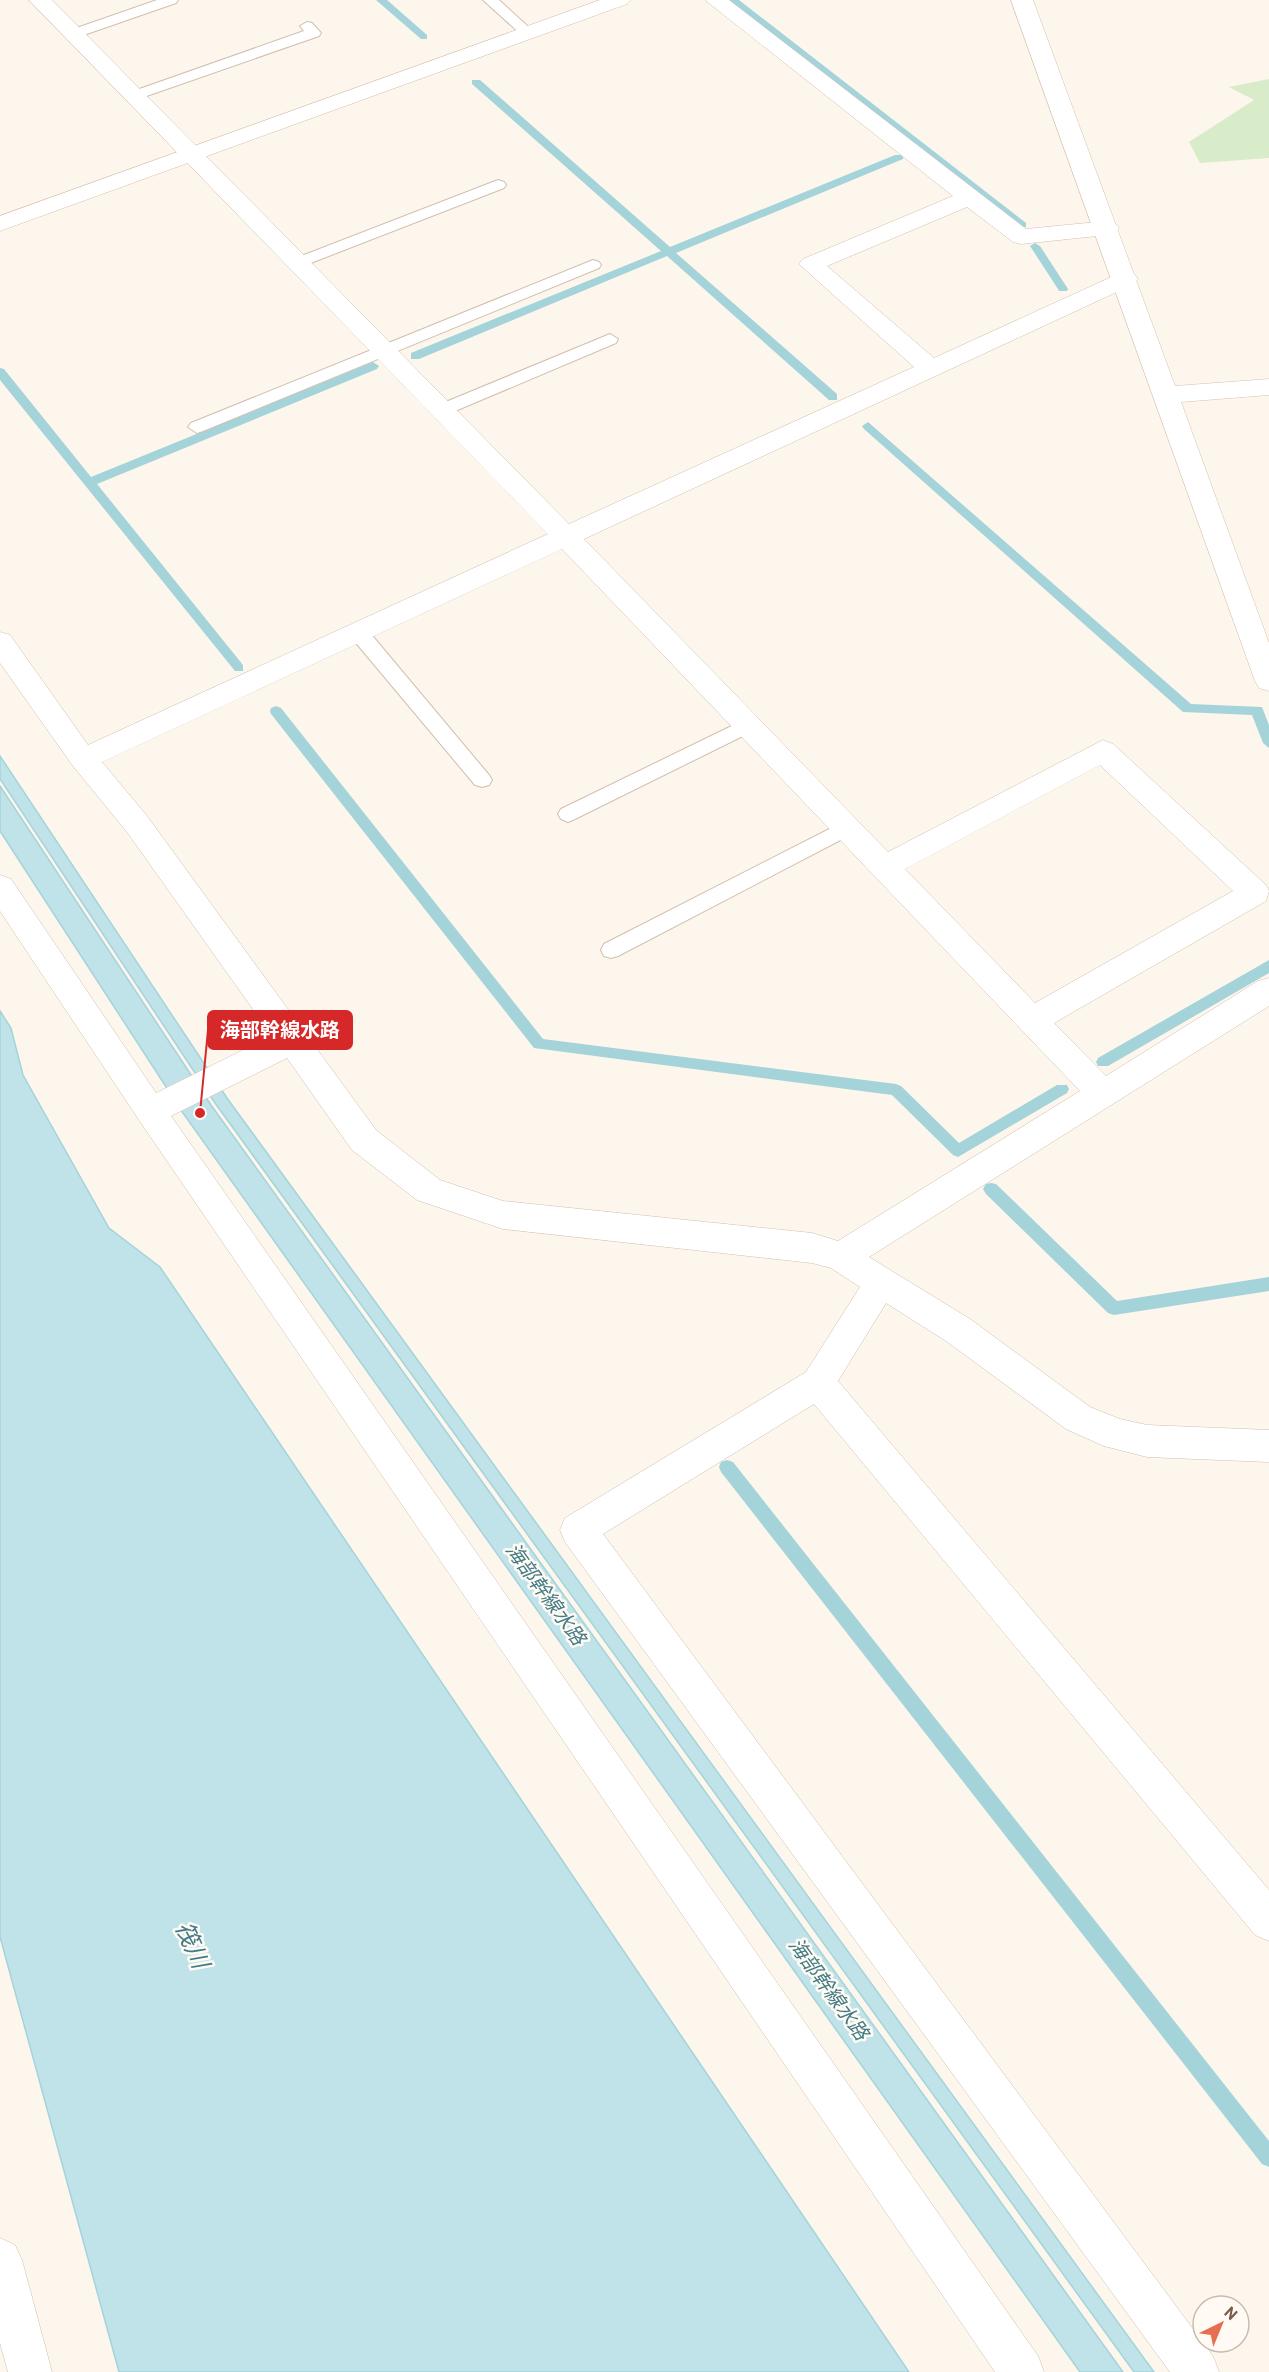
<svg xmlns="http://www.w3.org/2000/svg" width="1269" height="2372" viewBox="0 0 1269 2372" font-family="Barlow,'Noto Sans JP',sans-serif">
  <rect width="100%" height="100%" fill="#fdf6ec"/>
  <path fill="#d8ecc9" d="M 1269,79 L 1269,158 L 1200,163 L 1189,142 L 1254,100 L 1229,87 Z"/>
  <g fill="#bfe3e8" stroke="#a5d3da" stroke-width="1.5">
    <path d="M 0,756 L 227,1098 L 1154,2372 L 1134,2372 L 215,1103 L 0,779 Z"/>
    <path d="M 0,786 L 211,1105 L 1123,2372 L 1080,2372 L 183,1113 L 0,831 Z"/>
    <path d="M 0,1011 L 11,1028 L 23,1075 L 109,1228 L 160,1267 L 909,2372 L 119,2372 L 0,1937 Z"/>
  </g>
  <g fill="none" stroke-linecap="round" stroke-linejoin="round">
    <g fill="#a5d3da" fill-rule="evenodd">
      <path d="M 376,0 L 387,0 L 427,35 L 427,39 L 421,39 Z"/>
      <path d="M 728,0 L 739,0 L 1026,223 L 1026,227 L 1018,227 Z"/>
      <path d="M 472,80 L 480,80 L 670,247 L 895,155 L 903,155 L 903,159 L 676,253 L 837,394 L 837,400 L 829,400 L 667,256 L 419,359 L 411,359 L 411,353 L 661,251 L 472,84 Z"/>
      <path d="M 1035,243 L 1040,246 L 1068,289 L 1067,291 L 1059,291 L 1058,289 L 1030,246 Z"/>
      <path d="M 373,362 L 379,366 L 377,369 L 97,484 L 243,665 L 243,671 L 235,671 L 0,380 L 0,368 L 4,369 L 91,477 Z"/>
      <path d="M 868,422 L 1191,704 L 1262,707 L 1269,725 L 1269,748 L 1263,743 L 1252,715 L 1183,712 L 864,429 L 862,426 Z"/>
      <path d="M 276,706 L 281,708 L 543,1039 L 896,1084 L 901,1086 L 959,1143 L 1057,1085 L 1067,1085 L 1069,1089 L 1067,1093 L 958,1157 L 953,1155 L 892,1095 L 534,1048 L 271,714 L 270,711 L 271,708 Z"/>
      <path d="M 1269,960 L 1269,973 L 1108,1066 L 1098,1066 L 1096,1062 L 1098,1058 Z"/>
      <path d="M 991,1183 L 996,1184 L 1117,1301 L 1269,1277 L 1269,1291 L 1114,1315 L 1108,1313 L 986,1194 L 983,1189 L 986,1184 Z"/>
      <path d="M 727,1460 L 733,1462 L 1269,2141 L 1269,2167 L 1262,2164 L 721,1472 L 719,1467 L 721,1462 Z"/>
    </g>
    <defs>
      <g id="lane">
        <path d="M 157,0 L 178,0 L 176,3 L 78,37 L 73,38 L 66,34 L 68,31 Z"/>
        <path d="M 483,0 L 499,0 L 535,33 L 528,37 L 523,36 Z"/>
        <path d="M 307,22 L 312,23 L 321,33 L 319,36 L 138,99 L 133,101 L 125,96 L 128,93 L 304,31 L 300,26 Z"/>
        <path d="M 498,180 L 504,182 L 506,185 L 504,188 L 303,266 L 297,268 L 289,263 L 291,260 Z"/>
        <path d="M 593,260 L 599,262 L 601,265 L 599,268 L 203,431 L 197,433 L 188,427 L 191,423 Z"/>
        <path d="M 610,334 L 618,339 L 616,343 L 448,414 L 442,416 L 433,410 L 436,406 Z"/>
        <path d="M 358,625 L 365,627 L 489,775 L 492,780 L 489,785 L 482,787 L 475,785 L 351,637 L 349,632 L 351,627 Z"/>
        <path d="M 748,718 L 755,720 L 758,725 L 755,730 L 575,819 L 568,822 L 561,819 L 558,814 L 561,809 Z"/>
        <path d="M 847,820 L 854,823 L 857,828 L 854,833 L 618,956 L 611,958 L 604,956 L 601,950 L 604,944 Z"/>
      </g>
      <g id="street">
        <path d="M 29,0 L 52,0 L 569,524 L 914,367 L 799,264 L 803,259 L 953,196 L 705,0 L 729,0 L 1026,229 L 1107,221 L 1115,223 L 1119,228 L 1115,233 L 1107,235 L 1021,244 L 1013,242 L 967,207 L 827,266 L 934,358 L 1118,274 L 1126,272 L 1134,274 L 1138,279 L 1134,284 L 584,539 L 888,852 L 1103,740 L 1113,744 L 1266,885 L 1269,891 L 1266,901 L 1054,1023 L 1106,1076 L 1258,981 L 1269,978 L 1269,1006 L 869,1257 L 970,1319 L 1090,1407 L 1120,1419 L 1147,1425 L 1269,1430 L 1269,1462 L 1147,1457 L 1104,1446 L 1066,1429 L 946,1341 L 886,1303 L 838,1381 L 1269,1890 L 1269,1941 L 1255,1935 L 814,1404 L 603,1534 L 1213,2356 L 1219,2372 L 1170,2372 L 565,1542 L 560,1530 L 565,1518 L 806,1372 L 860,1287 L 831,1268 L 812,1263 L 503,1229 L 417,1200 L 352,1150 L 287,1058 L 171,1116 L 1038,2356 L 1044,2372 L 995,2372 L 139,1120 L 0,911 L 0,875 L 11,879 L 156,1093 L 272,1036 L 127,832 L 73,766 L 0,663 L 0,632 L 10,635 L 88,745 L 548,534 ZM 562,549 L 1080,1091 L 838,1241 L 812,1233 L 503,1201 L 440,1180 L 376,1130 L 147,816 L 102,762 ZM 1100,765 L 1233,891 L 1035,1003 L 905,869 Z"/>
        <path d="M 0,2238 L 15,2245 L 22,2260 L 52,2372 L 8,2372 L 0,2343 Z"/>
      </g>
      <g id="secondary">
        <path d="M 600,0 L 631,0 L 627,4 L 0,231 L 0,216 Z"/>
        <path d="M 1011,0 L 1033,0 L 1175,386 L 1269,379 L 1269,395 L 1181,402 L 1269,643 L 1269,691 L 1259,688 L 1255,681 Z"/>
      </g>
    </defs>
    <use href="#lane" stroke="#d1beb0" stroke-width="2"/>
    <use href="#street" stroke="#d1beb0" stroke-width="1"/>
    <use href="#secondary" stroke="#d6c0b0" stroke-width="1"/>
    <use href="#lane" fill="#fff" fill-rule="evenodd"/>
    <use href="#street" fill="#fff" fill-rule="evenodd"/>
    <use href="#secondary" fill="#fff" fill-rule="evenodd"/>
  </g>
  <g text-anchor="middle" stroke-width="5" stroke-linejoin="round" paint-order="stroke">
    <g font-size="20" font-style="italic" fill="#437c86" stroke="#fffaf3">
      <text transform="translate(546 1594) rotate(54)" y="7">海部幹線水路</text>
      <text transform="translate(829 1989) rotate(54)" y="7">海部幹線水路</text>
    </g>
    <g font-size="24" font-style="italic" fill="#437c86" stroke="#fffaf3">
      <text transform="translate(192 1945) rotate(66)" y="8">筏川</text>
    </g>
  </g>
  <path fill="none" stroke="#d62828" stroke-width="2" d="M200 1113L208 1030"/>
  <circle fill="#d62828" stroke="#fffaf3" stroke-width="2" cx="200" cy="1113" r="6"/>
  <rect fill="#d62828" stroke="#d62828" stroke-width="2" x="208" y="1011" width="144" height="38" rx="6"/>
  <g font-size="20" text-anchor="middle" font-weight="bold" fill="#fff">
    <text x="280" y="1037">海部幹線水路</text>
  </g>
  <g transform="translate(1221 2324) rotate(43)"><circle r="28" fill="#fffaf3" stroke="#cabbb1" stroke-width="1.5"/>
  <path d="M0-4.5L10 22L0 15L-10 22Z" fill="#e76f51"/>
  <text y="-9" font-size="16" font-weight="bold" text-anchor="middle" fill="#7a5c4d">N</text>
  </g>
</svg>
